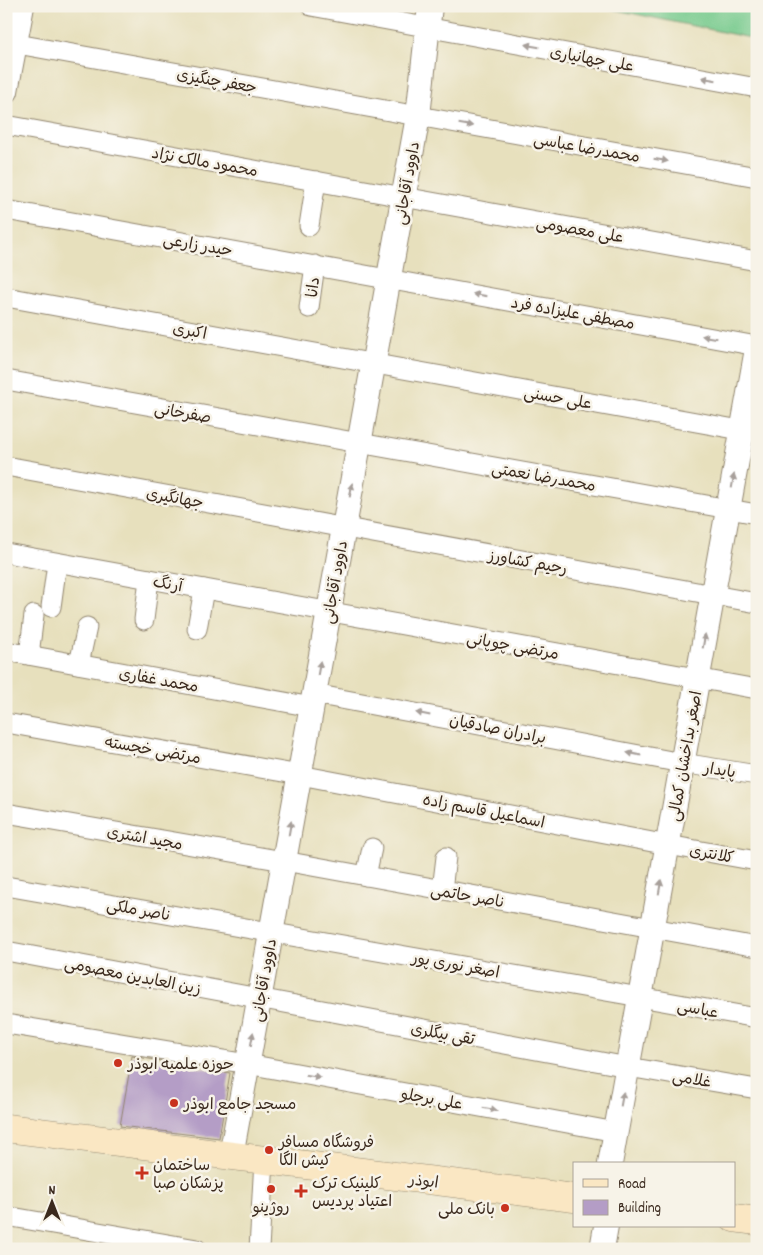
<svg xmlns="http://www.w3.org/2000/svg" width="763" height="1255" viewBox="0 0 763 1255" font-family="Dekko,'Playpen Sans Arabic',sans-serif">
  <rect width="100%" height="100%" fill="#f7f3e8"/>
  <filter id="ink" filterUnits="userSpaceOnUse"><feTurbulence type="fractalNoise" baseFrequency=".02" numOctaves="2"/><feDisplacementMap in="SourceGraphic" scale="10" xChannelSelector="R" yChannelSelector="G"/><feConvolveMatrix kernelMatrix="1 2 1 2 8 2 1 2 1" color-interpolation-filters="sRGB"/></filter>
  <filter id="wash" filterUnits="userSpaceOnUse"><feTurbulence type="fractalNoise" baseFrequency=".0096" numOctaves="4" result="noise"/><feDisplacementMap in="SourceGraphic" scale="20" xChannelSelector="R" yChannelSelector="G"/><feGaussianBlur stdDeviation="1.12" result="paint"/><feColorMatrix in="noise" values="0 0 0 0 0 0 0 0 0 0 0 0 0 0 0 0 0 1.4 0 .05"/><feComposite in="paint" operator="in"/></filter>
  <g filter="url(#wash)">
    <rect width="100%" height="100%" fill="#e7e0bd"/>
    <path fill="#76ca8d" stroke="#587a56" d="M 597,6 L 757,6 L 757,7 L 751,38 Z"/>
    <g id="blocks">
      <path fill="#b49dc6" d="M 132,1056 L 230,1073 L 219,1138 L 120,1126 Z"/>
    </g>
  </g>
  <g filter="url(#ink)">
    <use href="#blocks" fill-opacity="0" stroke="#91856e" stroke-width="1"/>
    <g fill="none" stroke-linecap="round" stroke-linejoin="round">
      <defs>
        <g id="minor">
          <path d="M 311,6 L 757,88"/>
          <path d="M 6,42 L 757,177"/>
          <path d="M 6,125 L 757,261"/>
          <path d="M 6,210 L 757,346"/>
          <path d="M 309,226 L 316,181"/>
          <path d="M 6,297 L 757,433"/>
          <path d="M 309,308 L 315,265"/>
          <path d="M 6,380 L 757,514"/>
          <path d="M 6,466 L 757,603"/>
          <path d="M 6,553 L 757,689"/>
          <path d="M 51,607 L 57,563"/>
          <path d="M 144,620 L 149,579"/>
          <path d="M 197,629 L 204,589"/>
          <path d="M 6,651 L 312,707"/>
          <path d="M 29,655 L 34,615"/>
          <path d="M 79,664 L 87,627"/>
          <path d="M 314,694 L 682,763 L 757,775"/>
          <path d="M 6,723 L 300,775 L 668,845 L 757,861"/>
          <path d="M 6,813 L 284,861 L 757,947"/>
          <path d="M 366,876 L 372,848"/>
          <path d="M 6,886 L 640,997 L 757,1018"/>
          <path d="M 442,890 L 446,857"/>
          <path d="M 6,951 L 628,1067 L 757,1089"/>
          <path d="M 6,1024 L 248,1064 L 616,1132"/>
          <path d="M 6,1216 L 197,1249"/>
          <path d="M 259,1249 L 264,1160"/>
        </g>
        <g id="tertiary">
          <path d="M 6,91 L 22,6"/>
          <path d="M 231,1156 L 418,116 L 430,6"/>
          <path d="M 610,1164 L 757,349"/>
          <path d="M 602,1249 L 606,1226"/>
        </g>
        <g id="secondary">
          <path d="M 6,1128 L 574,1198"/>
          <path d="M 734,1218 L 757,1221"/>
        </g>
      </defs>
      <use href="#minor" stroke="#91856e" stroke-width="21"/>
      <use href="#tertiary" stroke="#91856e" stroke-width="26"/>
      <use href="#secondary" stroke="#91856e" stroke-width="29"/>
      <use href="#minor" stroke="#fff" stroke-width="19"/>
      <use href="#tertiary" stroke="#fff" stroke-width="24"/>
      <use href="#secondary" stroke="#fae7c3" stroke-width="28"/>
    </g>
    <defs><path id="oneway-solid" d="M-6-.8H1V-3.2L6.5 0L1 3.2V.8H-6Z" transform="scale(1.25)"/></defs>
    <g fill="#a79f9a">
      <use href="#oneway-solid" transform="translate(532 46) rotate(-170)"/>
      <use href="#oneway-solid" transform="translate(709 79) rotate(-170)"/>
      <use href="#oneway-solid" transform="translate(466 125) rotate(10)"/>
      <use href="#oneway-solid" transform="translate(661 160) rotate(10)"/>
      <use href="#oneway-solid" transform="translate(480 295) rotate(-170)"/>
      <use href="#oneway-solid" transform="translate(709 337) rotate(-170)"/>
      <use href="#oneway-solid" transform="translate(733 481) rotate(-80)"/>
      <use href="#oneway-solid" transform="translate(351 490) rotate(-80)"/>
      <use href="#oneway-solid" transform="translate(704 641) rotate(-80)"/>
      <use href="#oneway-solid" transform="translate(319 668) rotate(-80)"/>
      <use href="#oneway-solid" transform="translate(423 714) rotate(-169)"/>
      <use href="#oneway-solid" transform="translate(634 754) rotate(-169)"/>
      <use href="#oneway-solid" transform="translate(290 828) rotate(-80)"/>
      <use href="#oneway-solid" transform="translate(660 887) rotate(-80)"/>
      <use href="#oneway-solid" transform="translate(252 1039) rotate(-80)"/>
      <use href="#oneway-solid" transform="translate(313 1076) rotate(10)"/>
      <use href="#oneway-solid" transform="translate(622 1099) rotate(-80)"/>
      <use href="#oneway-solid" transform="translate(490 1109) rotate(10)"/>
    </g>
  </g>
  <g fill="#c8321e" stroke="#f7f3e8" stroke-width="2">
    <circle cx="118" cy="1063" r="5"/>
    <circle cx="174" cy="1103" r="5"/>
    <circle cx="269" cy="1150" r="5"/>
    <path d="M139.5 1165.5h5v5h5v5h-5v5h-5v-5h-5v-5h5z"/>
    <circle cx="271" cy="1189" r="5"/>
    <path d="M298.5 1183.5h5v5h5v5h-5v5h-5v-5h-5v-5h5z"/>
    <circle cx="505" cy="1208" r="5"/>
  </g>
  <g text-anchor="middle" stroke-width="5" stroke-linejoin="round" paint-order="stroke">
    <g font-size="16" fill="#3b2a1e" stroke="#f7f3e8">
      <text transform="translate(592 58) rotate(10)" y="6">علی جهانیاری</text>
      <text transform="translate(217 80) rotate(10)" y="6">جعفر چنگیزی</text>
      <text transform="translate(587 147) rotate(10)" y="6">محمدرضا عباسی</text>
      <text transform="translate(205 161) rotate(10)" y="6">محمود مالک نژاد</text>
      <text transform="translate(406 183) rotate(-80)" y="6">داوود آقاجانی</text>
      <text transform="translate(580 229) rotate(10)" y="6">علی معصومی</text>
      <text transform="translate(198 244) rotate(10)" y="6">حیدر زارعی</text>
      <text transform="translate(312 287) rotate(-83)" y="6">دانا</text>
      <text transform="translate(573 312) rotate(10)" y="6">مصطفی علیزاده فرد</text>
      <text transform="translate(190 330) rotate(10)" y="6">اکبری</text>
      <text transform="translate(558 397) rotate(10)" y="6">علی حسنی</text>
      <text transform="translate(183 412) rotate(10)" y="6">صفرخانی</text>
      <text transform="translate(544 476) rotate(10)" y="6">محمدرضا نعمتی</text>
      <text transform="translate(175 497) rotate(10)" y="6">جهانگیری</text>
      <text transform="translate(528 561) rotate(10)" y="6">رحیم کشاورز</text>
      <text transform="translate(334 582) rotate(-80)" y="6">داوود آقاجانی</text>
      <text transform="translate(168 583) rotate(10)" y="6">آرنگ</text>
      <text transform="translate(513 645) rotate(10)" y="6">مرتضی چوپانی</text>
      <text transform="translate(159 679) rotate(10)" y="6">محمد غفاری</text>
      <text transform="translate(498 728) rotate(11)" y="6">برادران صادقیان</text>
      <text transform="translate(153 749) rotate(10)" y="6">مرتضی خجسته</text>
      <text transform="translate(684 756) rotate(-80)" y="6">اصغر بداخشان کمالی</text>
      <text transform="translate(720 769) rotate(9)" y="6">پایدار</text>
      <text transform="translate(484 810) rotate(11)" y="6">اسماعیل قاسم زاده</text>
      <text transform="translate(145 837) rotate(10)" y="6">مجید اشتری</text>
      <text transform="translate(712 853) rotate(10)" y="6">کلانتری</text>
      <text transform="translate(468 895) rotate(10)" y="6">ناصر حاتمی</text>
      <text transform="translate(139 909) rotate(10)" y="6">ناصر ملکی</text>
      <text transform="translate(456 964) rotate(10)" y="6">اصغر نوری پور</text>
      <text transform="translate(133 975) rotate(11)" y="6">زین العابدین معصومی</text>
      <text transform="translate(263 980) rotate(-80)" y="6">داوود آقاجانی</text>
      <text transform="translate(698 1008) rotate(11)" y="6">عباسی</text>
      <text transform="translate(443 1033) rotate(10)" y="6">تقی بیگلری</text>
      <text transform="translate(692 1078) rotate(10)" y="6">غلامی</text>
      <text transform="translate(432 1098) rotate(10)" y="6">علی برجلو</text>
      <text transform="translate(424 1180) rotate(7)" y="6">ابوذر</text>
    </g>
    <g font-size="16" fill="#3b2a1e" stroke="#f7f3e8" text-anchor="start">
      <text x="128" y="1069">حوزه علمیه ابوذر</text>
      <text x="184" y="1109">مسجد جامع ابوذر</text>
      <text x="279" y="1147">فروشگاه مسافر<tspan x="279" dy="18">کیش الگا</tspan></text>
      <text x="153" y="1170">ساختمان<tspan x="153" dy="18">پزشکان صبا</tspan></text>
      <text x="312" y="1188">کلینیک ترک<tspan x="312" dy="18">اعتیاد پردیس</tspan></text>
      <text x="271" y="1212" text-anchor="middle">روژینو</text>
      <text x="495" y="1214" text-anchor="end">بانک ملی</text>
    </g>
  </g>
  <rect width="763" height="1255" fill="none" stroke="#f7f3e8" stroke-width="25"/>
  <rect x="573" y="1162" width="162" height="65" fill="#f7f3e8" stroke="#aca397"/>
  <rect x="583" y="1179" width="25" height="8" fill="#fae7c3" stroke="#aca397"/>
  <text x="618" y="1188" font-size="15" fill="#3b2a1e">Road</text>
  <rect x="583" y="1200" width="25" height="15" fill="#b49dc6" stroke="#aca397"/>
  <text x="618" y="1212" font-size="15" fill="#3b2a1e">Building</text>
  <g transform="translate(52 1202)" stroke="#f7f3e8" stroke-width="4" paint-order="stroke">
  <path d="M0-4L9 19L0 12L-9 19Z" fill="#3b2a1e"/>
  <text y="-8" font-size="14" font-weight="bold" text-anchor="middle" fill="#3b2a1e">N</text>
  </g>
</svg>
